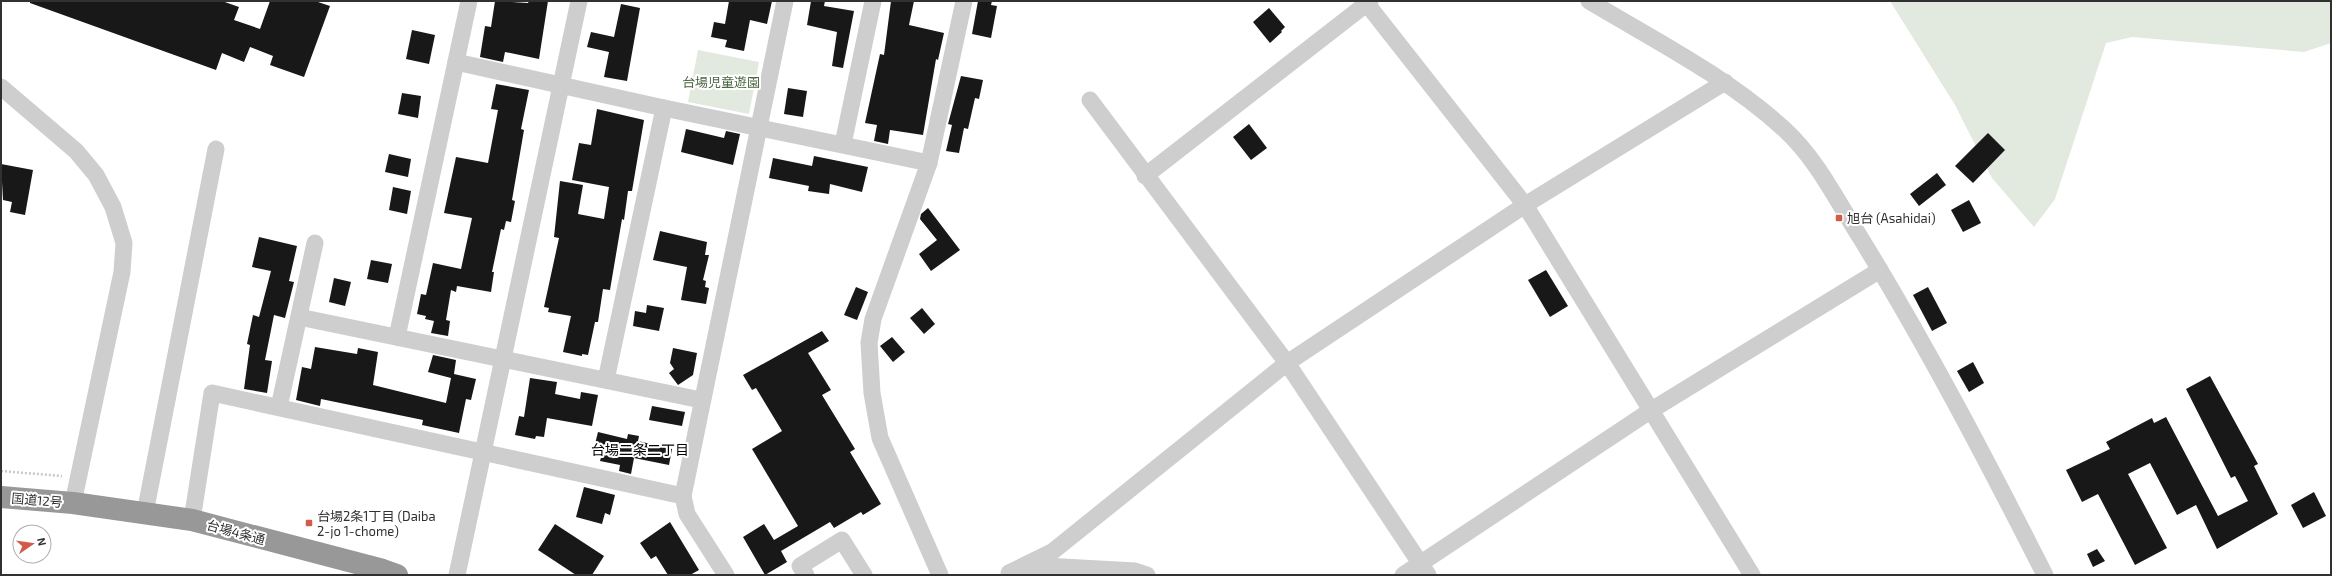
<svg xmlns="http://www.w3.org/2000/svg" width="2332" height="576" viewBox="0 0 2332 576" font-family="'Exo 2','Noto Sans JP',sans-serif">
  <rect width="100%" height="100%" fill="#fff"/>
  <g fill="#e2e9df">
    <path d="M 1890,1 L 2331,1 L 2331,43 L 2304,52 L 2132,37 L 2106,43 L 2055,199 L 2034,227 L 1992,178 L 1955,105 Z"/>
    <path d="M 698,50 L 759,62 L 749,114 L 688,102 Z"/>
  </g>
  <g fill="#181818">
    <path d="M 30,1 L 222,1 L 239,7 L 234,20 L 260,29 L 270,1 L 315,1 L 330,6 L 304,77 L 270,65 L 273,56 L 250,47 L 244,62 L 222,53 L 216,70 L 30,3 Z"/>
    <path d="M 495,1 L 528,3 L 529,1 L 548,1 L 539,59 L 505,52 L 503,62 L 480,57 L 485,26 L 491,27 Z"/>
    <path d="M 729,1 L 772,1 L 767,24 L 750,20 L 744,51 L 725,47 L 727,40 L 711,37 L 714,22 L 725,24 Z"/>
    <path d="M 811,1 L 825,1 L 824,6 L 854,11 L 843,68 L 832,66 L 837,32 L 807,25 Z"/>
    <path d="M 891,1 L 914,1 L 909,25 L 944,33 L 938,60 L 936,59 L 923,135 L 890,130 L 888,144 L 874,141 L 877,125 L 865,123 L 880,54 L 884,55 Z"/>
    <path d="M 978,1 L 992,1 L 991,5 L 997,6 L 991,38 L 972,34 Z"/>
    <path d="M 621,4 L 640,8 L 627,81 L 604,77 L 609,52 L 587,47 L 591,32 L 614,37 Z"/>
    <path d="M 1269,8 L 1285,27 L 1281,31 L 1282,32 L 1270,43 L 1253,22 Z"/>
    <path d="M 412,30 L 435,35 L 429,64 L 406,59 Z"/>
    <path d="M 961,76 L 983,80 L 979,99 L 975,98 L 968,129 L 964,128 L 959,153 L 946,151 L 952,125 L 948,124 Z"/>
    <path d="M 496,84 L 529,90 L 521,129 L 524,130 L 512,200 L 515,201 L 511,222 L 506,221 L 504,230 L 501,229 L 492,272 L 494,272 L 491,292 L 457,286 L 456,292 L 451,290 L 446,320 L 450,321 L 448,336 L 431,333 L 434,321 L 425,319 L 426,316 L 417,314 L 421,294 L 426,295 L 433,263 L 461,269 L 472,218 L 444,213 L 456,157 L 488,163 L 498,110 L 491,109 Z"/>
    <path d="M 788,88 L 807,91 L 803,117 L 784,114 Z"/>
    <path d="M 402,93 L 421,96 L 418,118 L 398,114 Z"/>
    <path d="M 597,109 L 644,120 L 632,191 L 628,191 L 624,220 L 622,219 L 610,290 L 603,289 L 598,322 L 595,322 L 588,355 L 582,354 L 582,356 L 563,352 L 571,316 L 548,312 L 549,308 L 544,307 L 559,238 L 554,237 L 560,181 L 583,185 L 578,214 L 604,219 L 609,187 L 572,180 L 579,143 L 591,145 Z"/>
    <path d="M 1249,124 L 1267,148 L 1251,160 L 1233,137 Z"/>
    <path d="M 686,129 L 724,138 L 726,131 L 740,134 L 733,165 L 681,152 Z"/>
    <path d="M 1988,133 L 2005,150 L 1973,183 L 1955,166 Z"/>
    <path d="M 389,154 L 411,159 L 408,177 L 385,172 Z"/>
    <path d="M 814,156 L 868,167 L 862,192 L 830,184 L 829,194 L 808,191 L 809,186 L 769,178 L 773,158 L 812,166 Z"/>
    <path d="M 1,164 L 33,170 L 25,215 L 10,212 L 12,202 L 3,200 Z"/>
    <path d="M 1937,173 L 1946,185 L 1919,206 L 1910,194 Z"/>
    <path d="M 393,187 L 411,191 L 407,214 L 389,210 Z"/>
    <path d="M 1969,200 L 1981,223 L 1963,232 L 1951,210 Z"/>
    <path d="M 928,208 L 960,250 L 931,271 L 919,254 L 937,240 L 920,219 L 921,214 Z"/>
    <path d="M 660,231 L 707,242 L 705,255 L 709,255 L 703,280 L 706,281 L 705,287 L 709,288 L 706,304 L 681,300 L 687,267 L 653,260 Z"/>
    <path d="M 259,237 L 297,246 L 289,281 L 294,282 L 285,318 L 274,315 L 265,360 L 272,361 L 267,393 L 244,389 L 250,345 L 247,344 L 253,315 L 259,317 L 271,271 L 252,267 Z"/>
    <path d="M 371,260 L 392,264 L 388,283 L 367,279 Z"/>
    <path d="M 1546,270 L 1568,306 L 1550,317 L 1528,280 Z"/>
    <path d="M 334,278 L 351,282 L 345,306 L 329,302 Z"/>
    <path d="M 856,287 L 868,292 L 857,320 L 844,315 Z"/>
    <path d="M 1928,287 L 1947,323 L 1932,331 L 1913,295 Z"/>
    <path d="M 647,305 L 664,308 L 659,331 L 633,326 L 635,311 L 646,313 Z"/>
    <path d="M 922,308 L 935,324 L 924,334 L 910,318 Z"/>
    <path d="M 822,331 L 829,341 L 808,353 L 831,390 L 822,395 L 855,449 L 850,452 L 881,504 L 863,515 L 861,512 L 834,528 L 830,522 L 781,551 L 787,562 L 765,575 L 743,537 L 764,524 L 774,540 L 798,526 L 752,449 L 782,431 L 756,388 L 752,390 L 743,375 Z"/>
    <path d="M 892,337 L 905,352 L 893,362 L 880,346 Z"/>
    <path d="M 315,347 L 357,354 L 358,348 L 378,352 L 373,385 L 446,403 L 451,378 L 428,372 L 433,355 L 456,360 L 454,374 L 476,379 L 471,400 L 466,399 L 459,433 L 422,425 L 423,420 L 321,399 L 320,406 L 296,400 L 302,367 L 311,369 Z"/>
    <path d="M 673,348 L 697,353 L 693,375 L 678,385 L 669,373 L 674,369 L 670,363 Z"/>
    <path d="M 1973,362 L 1984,383 L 1969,392 L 1957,371 Z"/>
    <path d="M 2210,376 L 2258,464 L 2254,466 L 2278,514 L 2217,549 L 2196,505 L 2177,515 L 2150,463 L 2128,474 L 2167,548 L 2135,565 L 2098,494 L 2082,502 L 2066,470 L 2110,449 L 2106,442 L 2152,418 L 2154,423 L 2166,417 L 2218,516 L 2248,501 L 2235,476 L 2231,478 L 2186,389 Z"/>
    <path d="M 530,378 L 557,382 L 555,394 L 580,399 L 581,392 L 598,395 L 592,426 L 547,418 L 544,437 L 536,436 L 535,439 L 515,435 L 519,416 L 524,417 Z"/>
    <path d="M 652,406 L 685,412 L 682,426 L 649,420 Z"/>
    <path d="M 598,432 L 627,439 L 628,434 L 639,436 L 638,441 L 672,449 L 669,465 L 634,458 L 631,474 L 619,471 L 620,465 L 600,461 L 602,454 L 593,452 Z"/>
    <path d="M 584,487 L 615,495 L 610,515 L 605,513 L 602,524 L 576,517 Z"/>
    <path d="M 2314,492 L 2326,516 L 2303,528 L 2291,505 Z"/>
    <path d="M 670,522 L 699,570 L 690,575 L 668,575 L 656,556 L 651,559 L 640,543 Z"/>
    <path d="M 555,524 L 604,556 L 592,575 L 576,575 L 538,550 Z"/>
    <path d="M 2097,549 L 2105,561 L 2093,567 L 2087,554 Z"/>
  </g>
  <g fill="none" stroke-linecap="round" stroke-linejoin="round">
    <path stroke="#c8c8c8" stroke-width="2.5" stroke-dasharray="2 2" stroke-linecap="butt" d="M 1,471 L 62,476"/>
    <g stroke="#cecece" stroke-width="17">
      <path d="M 1589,1 C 1656,41 1727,77 1784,129 C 1817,159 1837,201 1860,237 C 1927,346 1987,461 2045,575"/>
      <path d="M 1367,4 L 1525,205 L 1752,575"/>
      <path d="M 456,62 L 664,108 L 929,163"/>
      <path d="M 1,87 L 76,151 L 96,175 L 113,207 L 124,243 L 122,272 L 73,503"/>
      <path d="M 1090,100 L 1287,363 L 1428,575"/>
      <path d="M 843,144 L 873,1"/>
      <path d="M 1145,176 L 1370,1"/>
      <path d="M 299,317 L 701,400"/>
      <path d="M 397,337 L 469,1"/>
      <path d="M 606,380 L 664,108"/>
      <path d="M 279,407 L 315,243"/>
      <path d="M 145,513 L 216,149"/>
      <path d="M 192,520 L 212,393 L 683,496"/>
      <path d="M 1028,569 L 1045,566 L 1135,571 L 1147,575"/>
      <path d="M 1009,573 L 1052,552 L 1287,363 L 1525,205 L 1725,82"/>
      <path d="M 457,575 L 579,1"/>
      <path d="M 726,575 L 687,514 L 683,496 L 785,1"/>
      <path d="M 806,575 L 800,566 L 842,540 L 864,575"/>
      <path d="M 940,575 L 880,438 L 872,393 L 869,343 L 873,319 L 929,163 L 964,1"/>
      <path d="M 1403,575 L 1650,411 L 1880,270"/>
    </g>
    <path stroke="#989898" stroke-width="22" d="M 1,497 L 73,503 L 192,520 L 383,570 L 397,575"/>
  </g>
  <g fill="#d15c4a" stroke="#fff" stroke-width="1.5">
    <rect x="1835" y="214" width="8" height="8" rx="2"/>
    <rect x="305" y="519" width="8" height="8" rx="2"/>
  </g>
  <g text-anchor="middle" stroke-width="4" stroke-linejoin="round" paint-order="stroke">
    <g font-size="13" fill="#4d6843" stroke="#fff">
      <text x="721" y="87">台場児童遊園</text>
    </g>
    <g font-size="13" fill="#313131" stroke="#fff" text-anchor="start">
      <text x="1847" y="223">旭台 (Asahidai)</text>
      <text x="317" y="521">台場2条1丁目 (Daiba<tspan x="317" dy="15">2-jo 1-chome)</tspan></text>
    </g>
    <g font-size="13" fill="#313131" stroke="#fff">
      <text transform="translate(37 500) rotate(5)" y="5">国道12号</text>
      <text transform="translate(236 532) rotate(15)" y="5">台場4条通</text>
    </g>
    <g font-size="14" fill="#000" stroke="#fff">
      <text x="640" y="455">台場二条二丁目</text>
    </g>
  </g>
  <rect width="2332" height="576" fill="none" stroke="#313131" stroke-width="4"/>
  <g transform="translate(32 544) rotate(77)"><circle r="19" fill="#ffffff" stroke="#adadad"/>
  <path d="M0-3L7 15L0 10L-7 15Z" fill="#d15c4a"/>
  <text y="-6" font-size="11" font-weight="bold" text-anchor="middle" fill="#313131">N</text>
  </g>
</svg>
